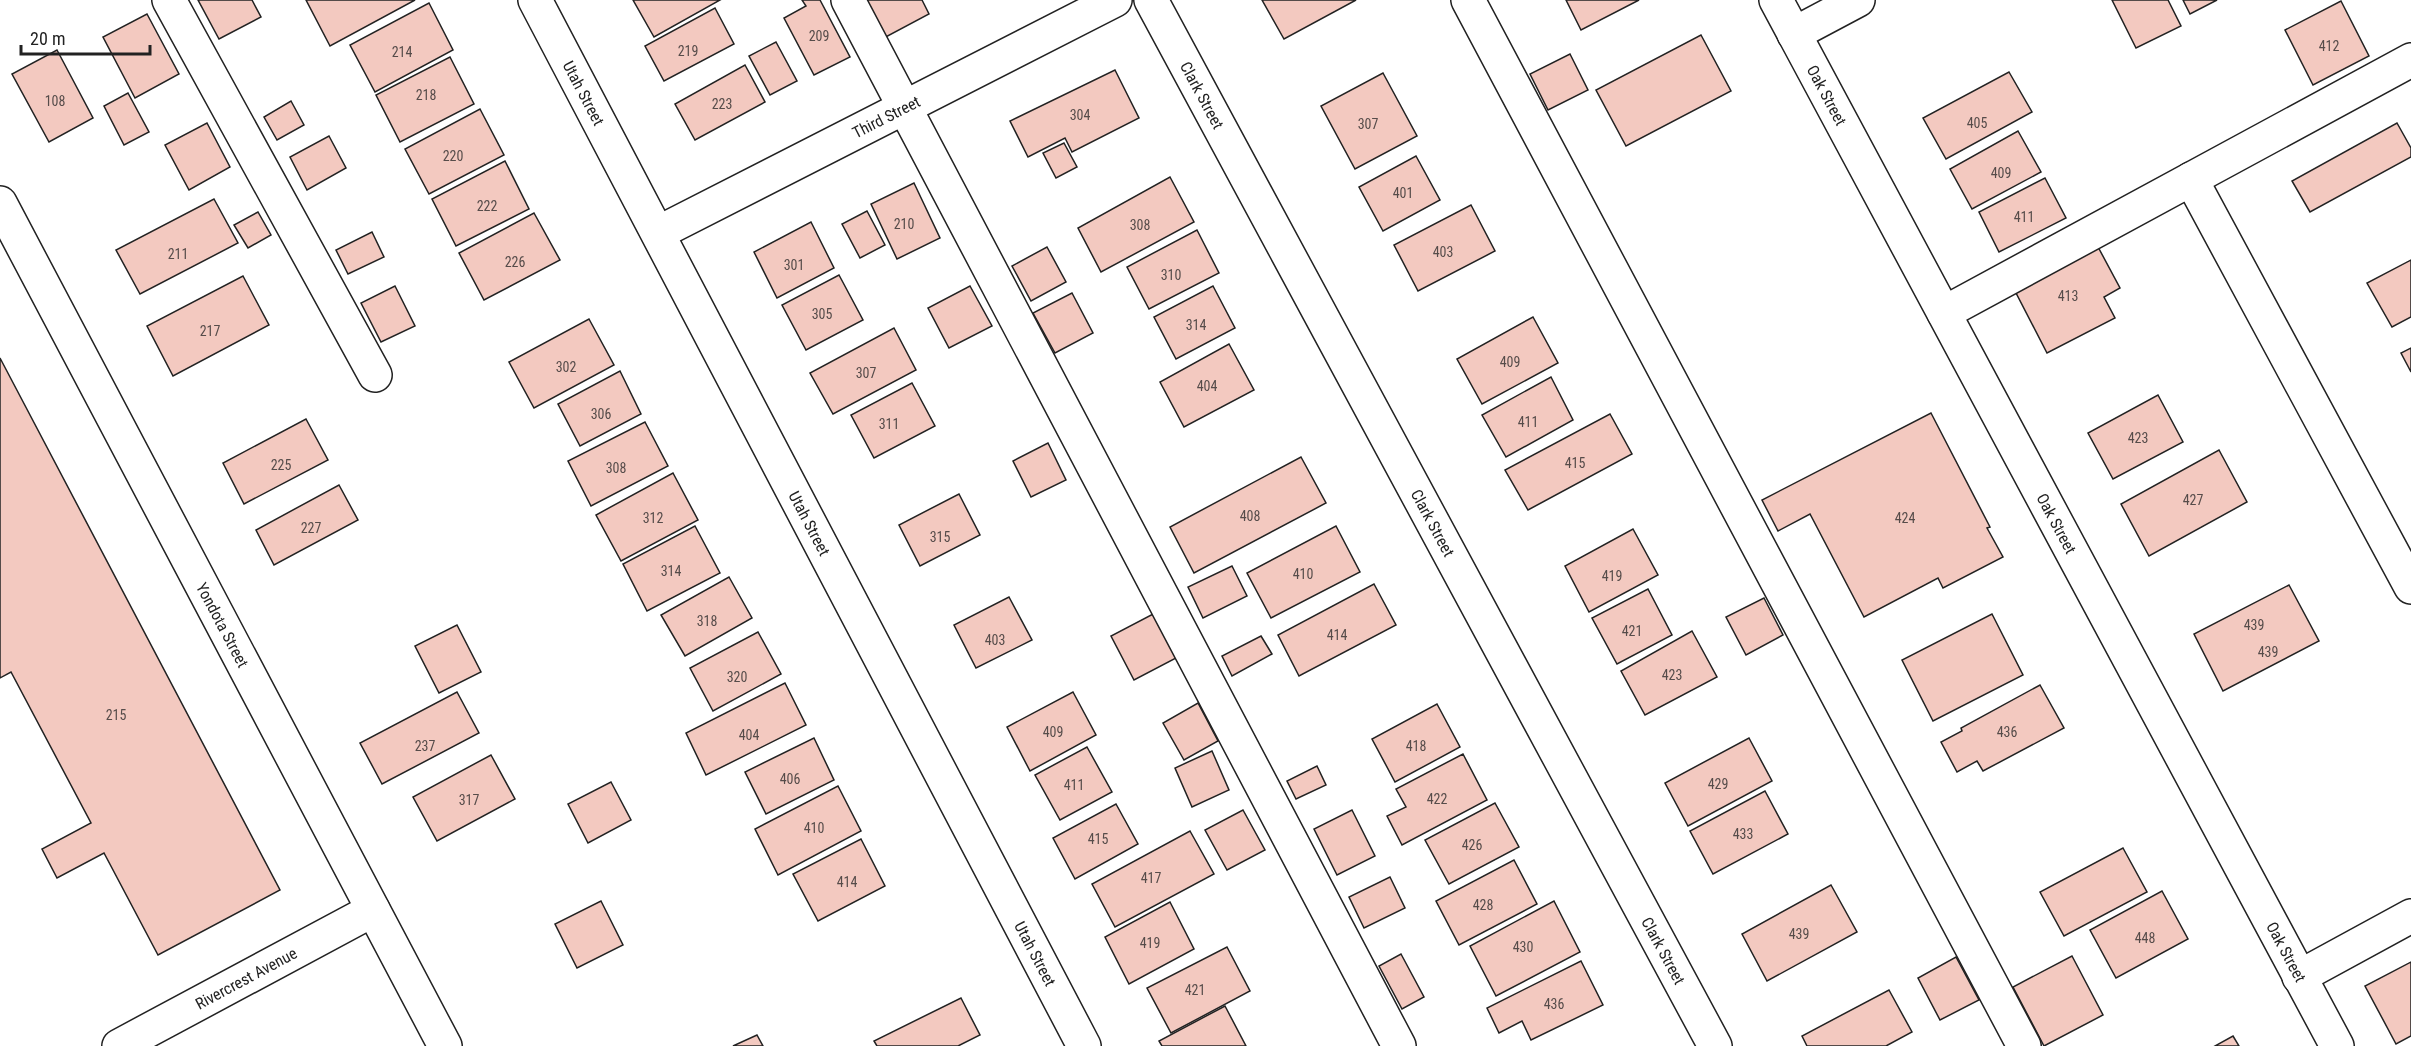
<svg xmlns="http://www.w3.org/2000/svg" width="2411" height="1046" viewBox="0 0 2411 1046" font-family="'Roboto Condensed',sans-serif">
  <rect width="100%" height="100%" fill="#fff"/>
  <g fill="#f3c9c0" stroke="#222" stroke-width="1.5">
    <path d="M 198,0 L 252,0 L 261,17 L 219,39 Z"/>
    <path d="M 306,0 L 415,0 L 330,46 Z"/>
    <path d="M 633,0 L 720,0 L 654,37 Z"/>
    <path d="M 802,0 L 820,0 L 850,57 L 814,75 L 784,18 L 806,6 Z"/>
    <path d="M 862,0 L 922,0 L 929,14 L 882,39 Z"/>
    <path d="M 1262,0 L 1356,0 L 1284,39 Z"/>
    <path d="M 1566,0 L 1639,0 L 1581,30 Z"/>
    <path d="M 2112,0 L 2168,0 L 2181,26 L 2136,48 Z"/>
    <path d="M 2183,0 L 2217,0 L 2190,14 Z"/>
    <path d="M 2341,1 L 2369,56 L 2313,85 L 2285,30 Z"/>
    <path d="M 429,3 L 453,50 L 375,92 L 350,45 Z"/>
    <path d="M 715,8 L 734,44 L 664,81 L 645,46 Z"/>
    <path d="M 147,14 L 179,74 L 135,98 L 103,37 Z"/>
    <path d="M 1701,35 L 1731,91 L 1626,146 L 1596,90 Z"/>
    <path d="M 776,42 L 797,81 L 770,95 L 749,56 Z"/>
    <path d="M 57,50 L 93,118 L 49,142 L 12,74 Z"/>
    <path d="M 1570,54 L 1588,90 L 1548,110 L 1530,74 Z"/>
    <path d="M 450,57 L 474,104 L 400,142 L 376,95 Z"/>
    <path d="M 745,65 L 765,102 L 695,140 L 675,104 Z"/>
    <path d="M 1115,70 L 1139,118 L 1072,152 L 1065,138 L 1028,157 L 1010,121 Z"/>
    <path d="M 2009,72 L 2032,112 L 1946,159 L 1923,118 Z"/>
    <path d="M 1383,73 L 1417,136 L 1355,169 L 1321,106 Z"/>
    <path d="M 128,93 L 149,132 L 124,145 L 104,106 Z"/>
    <path d="M 291,101 L 304,125 L 277,140 L 264,117 Z"/>
    <path d="M 480,109 L 504,155 L 429,194 L 405,149 Z"/>
    <path d="M 207,123 L 230,167 L 189,190 L 165,145 Z"/>
    <path d="M 2397,123 L 2411,148 L 2411,157 L 2310,212 L 2292,181 Z"/>
    <path d="M 2018,131 L 2041,172 L 1972,209 L 1950,169 Z"/>
    <path d="M 329,136 L 346,168 L 307,190 L 290,157 Z"/>
    <path d="M 1064,143 L 1077,167 L 1056,178 L 1043,153 Z"/>
    <path d="M 1416,156 L 1440,200 L 1383,231 L 1359,187 Z"/>
    <path d="M 505,161 L 529,209 L 456,246 L 432,199 Z"/>
    <path d="M 1170,177 L 1194,222 L 1101,272 L 1078,228 Z"/>
    <path d="M 2045,178 L 2066,218 L 1999,252 L 1979,212 Z"/>
    <path d="M 914,183 L 940,238 L 897,259 L 871,204 Z"/>
    <path d="M 214,199 L 238,243 L 140,294 L 116,250 Z"/>
    <path d="M 1471,205 L 1495,251 L 1418,291 L 1394,245 Z"/>
    <path d="M 867,211 L 885,245 L 860,258 L 842,224 Z"/>
    <path d="M 258,212 L 271,235 L 248,248 L 234,225 Z"/>
    <path d="M 534,213 L 560,260 L 484,300 L 459,253 Z"/>
    <path d="M 811,222 L 834,268 L 777,298 L 754,252 Z"/>
    <path d="M 1197,230 L 1219,273 L 1149,309 L 1127,267 Z"/>
    <path d="M 372,232 L 384,257 L 348,274 L 336,250 Z"/>
    <path d="M 2097,245 L 2120,288 L 2104,297 L 2115,318 L 2047,353 L 2014,289 Z"/>
    <path d="M 1047,247 L 1066,282 L 1031,301 L 1012,266 Z"/>
    <path d="M 2411,260 L 2411,317 L 2392,327 L 2367,283 Z"/>
    <path d="M 839,275 L 863,320 L 806,350 L 782,305 Z"/>
    <path d="M 243,276 L 269,325 L 173,376 L 147,326 Z"/>
    <path d="M 395,286 L 415,326 L 381,342 L 361,303 Z"/>
    <path d="M 970,286 L 992,326 L 949,348 L 928,308 Z"/>
    <path d="M 1213,286 L 1235,328 L 1176,359 L 1154,317 Z"/>
    <path d="M 1072,293 L 1093,333 L 1055,353 L 1033,313 Z"/>
    <path d="M 1533,317 L 1558,363 L 1482,404 L 1457,359 Z"/>
    <path d="M 589,319 L 614,365 L 534,408 L 509,362 Z"/>
    <path d="M 894,328 L 916,370 L 833,414 L 810,373 Z"/>
    <path d="M 1229,344 L 1254,390 L 1184,427 L 1160,382 Z"/>
    <path d="M 2411,348 L 2411,372 L 2401,353 Z"/>
    <path d="M 0,358 L 280,890 L 158,955 L 104,853 L 57,878 L 42,849 L 91,823 L 11,672 L 0,678 Z"/>
    <path d="M 620,371 L 641,414 L 580,446 L 558,404 Z"/>
    <path d="M 1551,377 L 1573,420 L 1506,457 L 1482,415 Z"/>
    <path d="M 912,383 L 935,426 L 874,458 L 851,415 Z"/>
    <path d="M 2158,395 L 2183,442 L 2113,479 L 2088,433 Z"/>
    <path d="M 1931,413 L 1990,527 L 1987,528 L 2003,557 L 1943,588 L 1938,578 L 1864,617 L 1810,514 L 1778,531 L 1762,500 Z"/>
    <path d="M 1610,414 L 1632,454 L 1528,510 L 1505,470 Z"/>
    <path d="M 306,419 L 328,460 L 244,504 L 223,463 Z"/>
    <path d="M 645,422 L 668,466 L 591,506 L 568,461 Z"/>
    <path d="M 1048,443 L 1066,480 L 1031,497 L 1013,461 Z"/>
    <path d="M 2219,450 L 2247,502 L 2149,556 L 2121,504 Z"/>
    <path d="M 1301,457 L 1326,503 L 1194,573 L 1170,527 Z"/>
    <path d="M 673,473 L 698,520 L 621,561 L 596,515 Z"/>
    <path d="M 339,485 L 358,520 L 274,565 L 256,530 Z"/>
    <path d="M 959,494 L 980,535 L 920,566 L 899,525 Z"/>
    <path d="M 695,526 L 720,573 L 647,611 L 623,564 Z"/>
    <path d="M 1336,526 L 1360,572 L 1271,618 L 1247,573 Z"/>
    <path d="M 1633,529 L 1658,575 L 1589,612 L 1565,566 Z"/>
    <path d="M 1232,566 L 1247,596 L 1203,618 L 1188,587 Z"/>
    <path d="M 729,577 L 752,618 L 685,656 L 661,615 Z"/>
    <path d="M 1374,584 L 1396,625 L 1299,676 L 1278,635 Z"/>
    <path d="M 2289,585 L 2319,641 L 2223,691 L 2194,634 Z"/>
    <path d="M 1648,589 L 1672,635 L 1617,664 L 1592,618 Z"/>
    <path d="M 1009,597 L 1032,640 L 976,668 L 954,625 Z"/>
    <path d="M 1764,598 L 1783,635 L 1746,655 L 1726,617 Z"/>
    <path d="M 1155,613 L 1178,657 L 1134,680 L 1111,636 Z"/>
    <path d="M 1992,614 L 2023,675 L 1933,721 L 1902,660 Z"/>
    <path d="M 457,625 L 481,672 L 439,693 L 415,646 Z"/>
    <path d="M 1692,631 L 1717,677 L 1645,715 L 1621,671 Z"/>
    <path d="M 758,632 L 781,674 L 713,711 L 690,668 Z"/>
    <path d="M 1261,636 L 1272,654 L 1232,676 L 1222,656 Z"/>
    <path d="M 785,683 L 806,725 L 706,775 L 686,733 Z"/>
    <path d="M 2040,685 L 2064,728 L 1983,771 L 1977,761 L 1957,772 L 1941,742 L 1962,731 L 1961,728 Z"/>
    <path d="M 457,692 L 479,733 L 382,784 L 360,743 Z"/>
    <path d="M 1073,692 L 1096,735 L 1030,771 L 1007,727 Z"/>
    <path d="M 1198,703 L 1218,741 L 1184,760 L 1163,723 Z"/>
    <path d="M 1437,704 L 1460,747 L 1395,782 L 1372,739 Z"/>
    <path d="M 814,738 L 834,780 L 766,814 L 745,772 Z"/>
    <path d="M 1749,738 L 1772,781 L 1688,826 L 1665,783 Z"/>
    <path d="M 1087,747 L 1112,792 L 1060,820 L 1035,775 Z"/>
    <path d="M 1212,751 L 1229,790 L 1192,807 L 1175,768 Z"/>
    <path d="M 1463,754 L 1487,800 L 1402,845 L 1387,816 L 1406,807 L 1396,789 Z"/>
    <path d="M 491,755 L 515,799 L 437,841 L 413,797 Z"/>
    <path d="M 1317,766 L 1326,785 L 1296,799 L 1287,781 Z"/>
    <path d="M 611,782 L 631,820 L 588,843 L 568,804 Z"/>
    <path d="M 838,786 L 861,831 L 778,875 L 755,829 Z"/>
    <path d="M 1765,791 L 1788,834 L 1713,874 L 1690,831 Z"/>
    <path d="M 1495,803 L 1519,847 L 1449,884 L 1425,840 Z"/>
    <path d="M 1116,804 L 1138,844 L 1075,879 L 1053,838 Z"/>
    <path d="M 1243,810 L 1265,850 L 1227,870 L 1205,830 Z"/>
    <path d="M 1352,810 L 1375,856 L 1337,875 L 1314,829 Z"/>
    <path d="M 1190,831 L 1214,874 L 1115,927 L 1092,884 Z"/>
    <path d="M 861,839 L 885,886 L 818,921 L 793,874 Z"/>
    <path d="M 2123,848 L 2147,892 L 2064,936 L 2040,892 Z"/>
    <path d="M 1514,860 L 1537,904 L 1459,945 L 1436,901 Z"/>
    <path d="M 1390,877 L 1405,908 L 1364,928 L 1349,897 Z"/>
    <path d="M 1831,885 L 1857,932 L 1767,981 L 1742,934 Z"/>
    <path d="M 2162,891 L 2188,939 L 2116,978 L 2090,930 Z"/>
    <path d="M 601,901 L 623,945 L 577,968 L 555,924 Z"/>
    <path d="M 1554,901 L 1580,952 L 1496,996 L 1470,946 Z"/>
    <path d="M 1170,902 L 1194,949 L 1129,984 L 1105,937 Z"/>
    <path d="M 1227,947 L 1250,991 L 1171,1033 L 1147,988 Z"/>
    <path d="M 1401,954 L 1424,997 L 1402,1009 L 1379,966 Z"/>
    <path d="M 2072,956 L 2103,1015 L 2044,1046 L 2013,987 Z"/>
    <path d="M 1956,957 L 1979,1000 L 1940,1020 L 1918,978 Z"/>
    <path d="M 1581,961 L 1603,1005 L 1531,1040 L 1522,1021 L 1499,1033 L 1487,1008 Z"/>
    <path d="M 2411,962 L 2411,1036 L 2396,1044 L 2365,986 Z"/>
    <path d="M 1889,990 L 1912,1032 L 1886,1046 L 1807,1046 L 1802,1036 Z"/>
    <path d="M 961,998 L 980,1035 L 958,1046 L 877,1046 L 874,1041 Z"/>
    <path d="M 1225,1006 L 1246,1046 L 1162,1046 L 1159,1041 Z"/>
    <path d="M 757,1035 L 763,1046 L 733,1046 Z"/>
    <path d="M 2233,1036 L 2239,1046 L 2215,1046 Z"/>
  </g>
  <g fill="none" stroke-linecap="round" stroke-linejoin="round">
    <defs>
      <g id="minor">
        <path d="M 169,0 L 375,375"/>
        <path id="s1" d="M 535,0 L 1084,1046"/>
        <path d="M 848,0 L 1399,1046"/>
        <path id="s2" d="M 1151,0 L 1715,1046"/>
        <path d="M 1468,0 L 2024,1046"/>
        <path d="M 2191,179 L 2411,587"/>
        <path id="s3" d="M 0,203 L 445,1046"/>
        <path id="s4" d="M 658,233 L 1115,0"/>
        <path d="M 1944,313 L 2411,60"/>
        <path d="M 2299,977 L 2411,916"/>
        <path id="s5" d="M 119,1046 L 373,910"/>
      </g>
      <g id="major">
        <path id="s6" d="M 1776,0 L 2337,1046"/>
        <path d="M 1794,34 L 1858,0"/>
      </g>
    </defs>
    <use href="#minor" stroke="#222" stroke-width="36"/>
    <use href="#major" stroke="#222" stroke-width="36"/>
    <use href="#minor" stroke="#fff" stroke-width="33"/>
    <use href="#major" stroke="#fff" stroke-width="33"/>
  </g>
  <g text-anchor="middle" stroke-width="4.5" stroke-linejoin="round" paint-order="stroke">
    <g font-size="14" fill="#564c4a">
      <text x="819" y="41">209</text>
      <text x="2329" y="51">412</text>
      <text x="688" y="56">219</text>
      <text x="402" y="57">214</text>
      <text x="426" y="100">218</text>
      <text x="55" y="106">108</text>
      <text x="722" y="109">223</text>
      <text x="1080" y="120">304</text>
      <text x="1977" y="128">405</text>
      <text x="1368" y="129">307</text>
      <text x="453" y="161">220</text>
      <text x="2001" y="178">409</text>
      <text x="1403" y="198">401</text>
      <text x="487" y="211">222</text>
      <text x="2024" y="222">411</text>
      <text x="904" y="229">210</text>
      <text x="1140" y="230">308</text>
      <text x="1443" y="257">403</text>
      <text x="178" y="259">211</text>
      <text x="515" y="267">226</text>
      <text x="794" y="270">301</text>
      <text x="1171" y="280">310</text>
      <text x="2068" y="301">413</text>
      <text x="822" y="319">305</text>
      <text x="1196" y="330">314</text>
      <text x="210" y="336">217</text>
      <text x="1510" y="367">409</text>
      <text x="566" y="372">302</text>
      <text x="866" y="378">307</text>
      <text x="1207" y="391">404</text>
      <text x="601" y="419">306</text>
      <text x="1528" y="427">411</text>
      <text x="889" y="429">311</text>
      <text x="2138" y="443">423</text>
      <text x="1575" y="468">415</text>
      <text x="281" y="470">225</text>
      <text x="616" y="473">308</text>
      <text x="2193" y="505">427</text>
      <text x="1250" y="521">408</text>
      <text x="653" y="523">312</text>
      <text x="1905" y="523">424</text>
      <text x="311" y="533">227</text>
      <text x="940" y="542">315</text>
      <text x="671" y="576">314</text>
      <text x="1303" y="579">410</text>
      <text x="1612" y="581">419</text>
      <text x="707" y="626">318</text>
      <text x="2254" y="630">439</text>
      <text x="1632" y="636">421</text>
      <text x="1337" y="640">414</text>
      <text x="995" y="645">403</text>
      <text x="2268" y="657">439</text>
      <text x="1672" y="680">423</text>
      <text x="737" y="682">320</text>
      <text x="116" y="720">215</text>
      <text x="1053" y="737">409</text>
      <text x="2007" y="737">436</text>
      <text x="749" y="740">404</text>
      <text x="425" y="751">237</text>
      <text x="1416" y="751">418</text>
      <text x="790" y="784">406</text>
      <text x="1718" y="789">429</text>
      <text x="1074" y="790">411</text>
      <text x="1437" y="804">422</text>
      <text x="469" y="805">317</text>
      <text x="814" y="833">410</text>
      <text x="1743" y="839">433</text>
      <text x="1098" y="844">415</text>
      <text x="1472" y="850">426</text>
      <text x="1151" y="883">417</text>
      <text x="847" y="887">414</text>
      <text x="1483" y="910">428</text>
      <text x="1799" y="939">439</text>
      <text x="2145" y="943">448</text>
      <text x="1150" y="948">419</text>
      <text x="1523" y="952">430</text>
      <text x="1195" y="995">421</text>
      <text x="1554" y="1009">436</text>
    </g>
    <g font-size="16" fill="#222" stroke="#fff">
      <text dy="6" stroke="none"><textPath href="#s1" startOffset="105">Utah Street</textPath></text>
      <text dy="6" stroke="none"><textPath href="#s2" startOffset="108">Clark Street</textPath></text>
      <text dy="6" stroke="none"><textPath href="#s6" startOffset="108">Oak Street</textPath></text>
      <text dy="6" stroke="none"><textPath href="#s4" startOffset="256">Third Street</textPath></text>
      <text dy="6" stroke="none"><textPath href="#s1" startOffset="591">Utah Street</textPath></text>
      <text dy="6" stroke="none"><textPath href="#s2" startOffset="594">Clark Street</textPath></text>
      <text dy="6" stroke="none"><textPath href="#s6" startOffset="594">Oak Street</textPath></text>
      <text dy="6" stroke="none"><textPath href="#s3" startOffset="477">Yondota Street</textPath></text>
      <text dy="6" stroke="none"><textPath href="#s2" startOffset="1080">Clark Street</textPath></text>
      <text dy="6" stroke="none"><textPath href="#s6" startOffset="1080">Oak Street</textPath></text>
      <text dy="6" stroke="none"><textPath href="#s1" startOffset="1077">Utah Street</textPath></text>
      <text dy="6" stroke="none"><textPath href="#s5" startOffset="144">Rivercrest Avenue</textPath></text>
    </g>
  </g>
  <path d="M21 45v9h129v-9" fill="none" stroke="#222222" stroke-width="3"/>
  <text x="30" y="45" font-size="18" fill="#222222" stroke="#ffffff" stroke-width="4.5" paint-order="stroke">20 m</text>
</svg>
